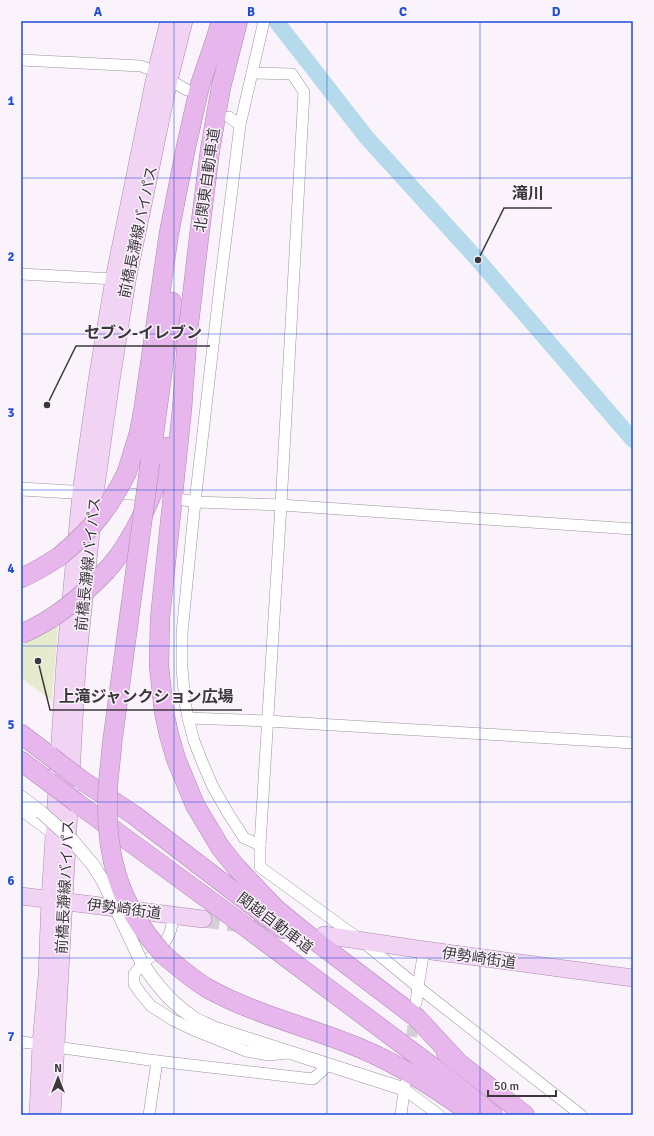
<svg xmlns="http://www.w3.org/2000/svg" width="654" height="1136" viewBox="0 0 654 1136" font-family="Signika,'Noto Sans JP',sans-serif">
  <rect width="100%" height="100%" fill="#fbf3fc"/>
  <path fill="#e6ebcd" d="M 58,625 L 52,701 L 21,678 L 21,644 Z"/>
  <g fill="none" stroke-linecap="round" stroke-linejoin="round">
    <path stroke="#b5daec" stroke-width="16" d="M 276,21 L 367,138 L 478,260 L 633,440"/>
    <path stroke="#d5ced6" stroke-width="11" stroke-dasharray="11 5.5" stroke-linecap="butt" d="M 409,1053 L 415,1013"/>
    <path stroke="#d5ced6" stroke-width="17" stroke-dasharray="17 8" stroke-linecap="butt" d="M 203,919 L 288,930"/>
    <defs>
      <g id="minor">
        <path d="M 21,60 L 141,66 L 156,72 L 187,90"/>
        <path d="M 252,73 L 292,74 L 304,92 L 281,505 L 260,845 L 260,867 L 362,941 L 418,987 L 581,1115"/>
        <path d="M 229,117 L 240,125"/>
        <path d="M 21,274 L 114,279"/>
        <path d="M 111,493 L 148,495"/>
        <path d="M 179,499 L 195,502 L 281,505 L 633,529"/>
        <path d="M 188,718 L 267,721 L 633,743"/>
        <path d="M 21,810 L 48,830"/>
        <path d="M 260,845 L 244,838 L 228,813 L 213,787 L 203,764 L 194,741 L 188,718 L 185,702 L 182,668 L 182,633 L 195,502 L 220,285 L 240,125 L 264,21"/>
        <path d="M 161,947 C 170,936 172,929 173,915"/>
        <path d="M 147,960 L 153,955"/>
        <path d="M 139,968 L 134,974 L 134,984 L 141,994 L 151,1006 L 173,1020 L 196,1031 L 246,1051 L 269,1055 L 288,1053"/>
        <path d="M 416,1003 L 418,987 L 424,950"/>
        <path d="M 21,1042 L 41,1044"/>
        <path d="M 56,1047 L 157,1061 L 313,1079 L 323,1070 L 327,1064"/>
        <path d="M 404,1089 L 439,1115"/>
        <path d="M 149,1115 L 157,1061"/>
        <path d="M 401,1115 L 405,1084"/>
      </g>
      <g id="tertiary">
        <path d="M 21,489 L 89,493"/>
        <path d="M 21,797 L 41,812"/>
        <path d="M 141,961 C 155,984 171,1003 194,1018 C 200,1022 207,1024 214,1028 L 404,1089"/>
      </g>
      <g id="primary">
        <path d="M 21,896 L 203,919"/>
        <path d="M 324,935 L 424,950 L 633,978"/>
        <path d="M 38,1115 L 41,1044 L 47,975 L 50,900 L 65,662 L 81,493 L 97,380 L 114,279 L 156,72 L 169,21"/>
        <path d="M 52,1115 L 77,667 L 95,493 L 111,381 L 127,281 L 169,80 L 184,21"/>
      </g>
      <g id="motorway">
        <path d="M 238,21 L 221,87 L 210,150 L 199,237 L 187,340 L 182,409 L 160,618 L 159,666 L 164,712 L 169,735 L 176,759 L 195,805 L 220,847 L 236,867 L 275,908 L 304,932 L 417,1018 L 456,1060"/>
        <path d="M 150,463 L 172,302"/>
        <path d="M 127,472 L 139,433 L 144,406 L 169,233 L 186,147 L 200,85 L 215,41 L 221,21"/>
        <path d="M 107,570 C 113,563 119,556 124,548 C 144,517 158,483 167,447"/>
        <path d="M 21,578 C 35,572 48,564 60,556"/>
        <path d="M 21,734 L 50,756"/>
        <path d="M 21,761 L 49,782"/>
        <path d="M 80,779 L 134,815 L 283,929"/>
        <path d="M 77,803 L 227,913 L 442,1074 L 493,1115"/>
        <path d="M 164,955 C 178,967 191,978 207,988 C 255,1015 311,1027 362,1049 C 402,1066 438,1090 473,1115"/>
        <path d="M 446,1053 L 525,1115"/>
      </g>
    </defs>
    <use href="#minor" stroke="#9a929b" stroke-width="12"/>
    <use href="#tertiary" stroke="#9a929b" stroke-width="14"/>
    <use href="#primary" stroke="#ab8aaf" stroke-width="18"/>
    <use href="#motorway" stroke="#ab8aaf" stroke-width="20"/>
    <use href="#minor" stroke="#fff" stroke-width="11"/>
    <use href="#tertiary" stroke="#fff" stroke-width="13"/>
    <use href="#primary" stroke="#f1d3f4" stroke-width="17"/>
    <use href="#motorway" stroke="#e7b6ed" stroke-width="19"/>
    <defs>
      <path id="tertiary-bridge" d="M 41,812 L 72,840 L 93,865 L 103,881 L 141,961"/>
      <g id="motorway-bridge">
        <path d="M 150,463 L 112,744 C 111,758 109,772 108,786 C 104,853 118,905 164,955"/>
        <path d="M 60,556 C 91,530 109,509 127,472"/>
        <path d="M 21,634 C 55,620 82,596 107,570"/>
        <path d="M 50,756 L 80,779"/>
        <path d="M 49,782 L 77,803"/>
      </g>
    </defs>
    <use href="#tertiary-bridge" stroke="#9a929b" stroke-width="14" stroke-linecap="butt"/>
    <use href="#motorway-bridge" stroke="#ab8aaf" stroke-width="20" stroke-linecap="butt"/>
    <use href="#tertiary-bridge" stroke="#fff" stroke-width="13"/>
    <use href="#motorway-bridge" stroke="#e7b6ed" stroke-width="19"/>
  </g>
  <path fill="none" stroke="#1d4ed8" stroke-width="1" stroke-opacity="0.55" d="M 174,21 L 174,1115M 327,21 L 327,1115M 480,21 L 480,1115M 21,178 L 633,178M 21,334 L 633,334M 21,490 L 633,490M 21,646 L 633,646M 21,802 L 633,802M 21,958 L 633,958"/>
  <g text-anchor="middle" stroke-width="3" stroke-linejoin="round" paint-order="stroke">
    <g font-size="15" fill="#3b383c" stroke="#fbf3fc">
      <text transform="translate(207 180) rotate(-82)" y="5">北関東自動車道</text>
      <text transform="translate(138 232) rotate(-78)" y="5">前橋長瀞線バイパス</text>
      <text transform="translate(88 564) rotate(-84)" y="5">前橋長瀞線バイパス</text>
      <text transform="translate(65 887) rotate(-87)" y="5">前橋長瀞線バイパス</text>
      <text transform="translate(124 909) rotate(7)" y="5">伊勢崎街道</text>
      <text transform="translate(275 923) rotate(37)" y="5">関越自動車道</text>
      <text transform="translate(479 958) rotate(8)" y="5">伊勢崎街道</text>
    </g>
  </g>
  <path fill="none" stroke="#3b383c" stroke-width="1.5" d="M478 260L504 208H552M47 405L76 346H210M38 661L50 710H242"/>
  <g fill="#3b383c" stroke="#fbf3fc" stroke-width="1.5">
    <circle cx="478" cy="260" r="4"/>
    <circle cx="47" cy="405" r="4"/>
    <circle cx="38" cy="661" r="4"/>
  </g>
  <g font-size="16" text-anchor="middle" font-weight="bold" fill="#3b383c" stroke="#fbf3fc" stroke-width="3" stroke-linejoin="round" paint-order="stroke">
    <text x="528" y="199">滝川</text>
    <text x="143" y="338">セブン-イレブン</text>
    <text x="146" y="702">上滝ジャンクション広場</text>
  </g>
  <rect width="654" height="1136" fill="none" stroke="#fbf3fc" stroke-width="44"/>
  <g transform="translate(58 1078)" stroke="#fbf3fc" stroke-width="3" paint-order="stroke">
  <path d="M0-3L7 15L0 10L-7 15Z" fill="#3b383c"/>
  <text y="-6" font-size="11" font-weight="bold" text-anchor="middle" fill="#3b383c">N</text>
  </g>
  <path d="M488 1090v6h68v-6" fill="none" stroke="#3b383c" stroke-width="2"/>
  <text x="494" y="1090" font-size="12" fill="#3b383c" stroke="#fbf3fc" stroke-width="3" paint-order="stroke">50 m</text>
  <rect x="22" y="22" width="610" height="1092" fill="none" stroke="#1d4ed8" stroke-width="1.5"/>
  <g font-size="13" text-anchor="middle" font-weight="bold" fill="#1d4ed8">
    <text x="98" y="16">A</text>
    <text x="251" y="16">B</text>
    <text x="403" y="16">C</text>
    <text x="556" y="16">D</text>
    <text x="11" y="105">1</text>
    <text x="11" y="261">2</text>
    <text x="11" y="417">3</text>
    <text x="11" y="573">4</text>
    <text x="11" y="729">5</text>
    <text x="11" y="885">6</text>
    <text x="11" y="1041">7</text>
  </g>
</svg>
